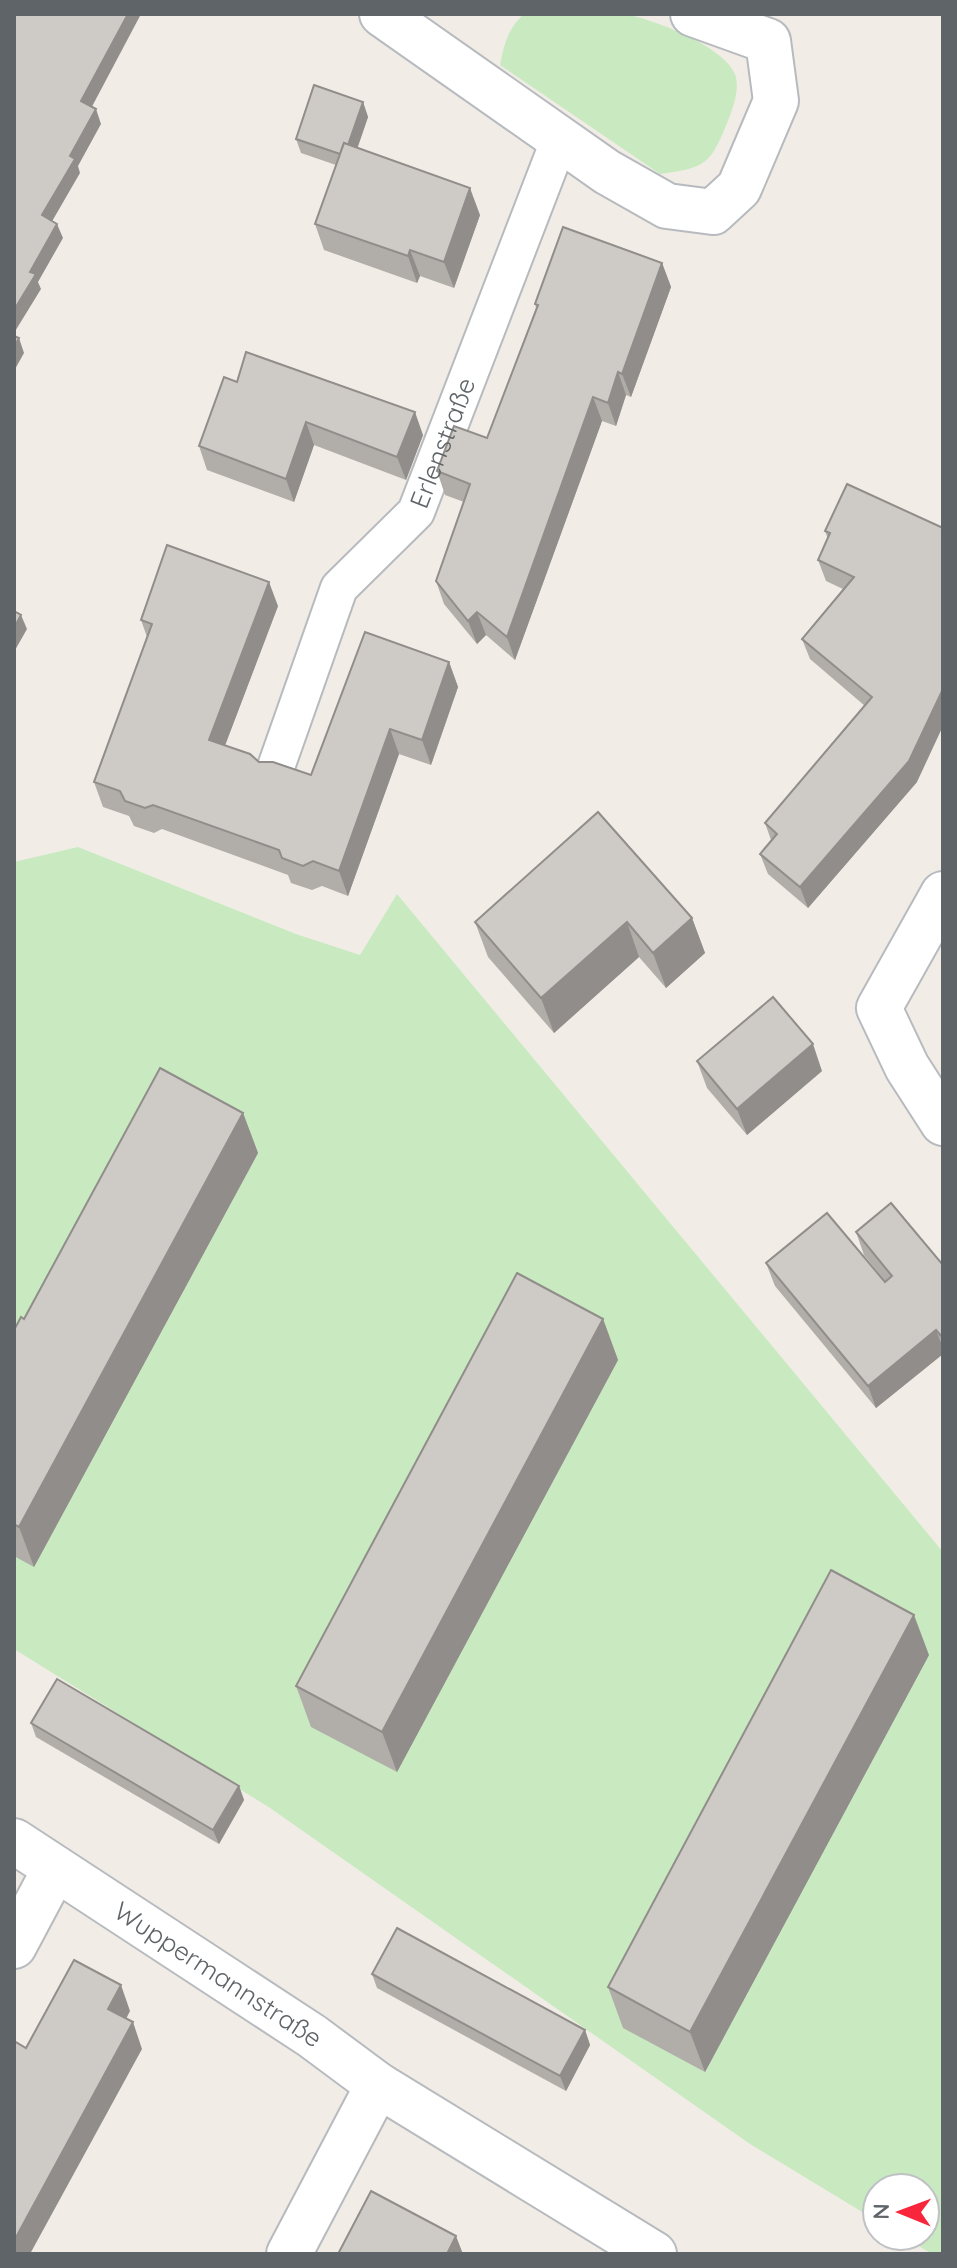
<svg xmlns="http://www.w3.org/2000/svg" width="957" height="2268" viewBox="0 0 957 2268" font-family="Quicksand,sans-serif">
  <rect width="100%" height="100%" fill="#f1ede6"/>
  <g fill="#c9eac1">
    <path d="M 524,14 C 556,14 591,10 623,14 C 651,18 724,46 735,74 C 741,91 731,113 725,128 C 709,168 700,168 660,174 L 500,65 C 504,45 508,28 524,14 Z"/>
    <path d="M 78,847 L 296,934 L 360,955 L 397,894 L 943,1552 L 943,2254 L 932,2254 L 902,2236 L 925,2236 L 925,2188 L 877,2188 L 877,2221 L 750,2144 L 270,1808 L 14,1649 L 14,862 Z"/>
  </g>
  <g fill="none" stroke-linecap="round" stroke-linejoin="round">
    <defs>
      <g id="lane">
        <path id="s1" d="M 276,767 L 339,588 L 416,512 L 559,141"/>
      </g>
      <g id="street">
        <path d="M 382,14 L 607,172 L 667,206 L 713,212 L 739,188 L 776,101 L 768,41 L 693,14"/>
        <path d="M 943,894 L 879,1008 L 907,1067 L 943,1123"/>
        <path id="s2" d="M 14,1841 L 312,2036 L 378,2085 L 654,2254"/>
        <path d="M 14,1946 L 55,1869"/>
        <path d="M 289,2254 L 378,2085"/>
      </g>
    </defs>
    <use href="#lane" stroke="#b7babe" stroke-width="40"/>
    <use href="#street" stroke="#b7babe" stroke-width="48"/>
    <use href="#lane" stroke="#fff" stroke-width="36"/>
    <use href="#street" stroke="#fff" stroke-width="44"/>
  </g>
  <g fill="#b1aea9">
    <path d="M 363,102 L 368,117 L 357,148 L 480,215 L 454,288 L 420,276 L 417,283 L 324,250 L 315,224 L 336,165 L 301,153 L 296,139 Z"/>
    <path d="M 662,263 L 671,287 L 631,397 L 626,395 L 616,426 L 602,421 L 515,660 L 486,635 L 477,644 L 444,604 L 436,581 L 464,502 L 445,495 L 437,471 L 487,438 L 536,308 L 535,304 Z"/>
    <path d="M 237,382 L 423,435 L 406,480 L 314,445 L 294,502 L 207,470 L 199,446 Z"/>
    <path d="M 847,484 L 917,782 L 808,908 L 768,874 L 760,854 L 771,840 L 765,823 L 865,706 L 810,659 L 802,639 L 843,589 L 826,581 L 818,560 L 828,539 L 825,531 Z"/>
    <path d="M 278,606 L 225,745 L 259,762 L 311,775 L 449,662 L 458,687 L 431,765 L 399,754 L 348,896 L 322,886 L 312,890 L 291,883 L 288,875 L 162,829 L 154,833 L 134,826 L 129,816 L 103,807 L 94,782 L 147,637 L 141,620 Z"/>
    <path d="M 692,918 L 705,953 L 666,988 L 639,957 L 554,1033 L 488,957 L 475,922 Z"/>
    <path d="M 697,1061 L 822,1071 L 747,1135 L 707,1088 Z"/>
    <path d="M 243,1113 L 258,1153 L 34,1567 L 14,1556 L 14,1330 L 24,1319 Z"/>
    <path d="M 856,1232 L 943,1265 L 943,1354 L 876,1408 L 775,1286 L 766,1263 L 885,1282 L 886,1282 L 864,1255 Z"/>
    <path d="M 603,1319 L 618,1360 L 397,1772 L 311,1727 L 296,1686 Z"/>
    <path d="M 929,1655 L 705,2072 L 623,2028 L 608,1987 Z"/>
    <path d="M 31,1723 L 239,1786 L 244,1800 L 219,1844 L 36,1737 Z"/>
    <path d="M 372,1974 L 585,2030 L 590,2045 L 566,2091 L 377,1988 Z"/>
  </g>
  <g fill="#908d8a">
    <path d="M 128,14 L 141,14 L 87,116 L 81,101 Z"/>
    <path d="M 363,102 L 368,117 L 350,170 L 344,156 Z"/>
    <path d="M 96,109 L 101,124 L 78,166 L 80,173 L 47,230 L 42,215 L 70,156 Z"/>
    <path d="M 470,188 L 480,215 L 454,288 L 444,262 Z"/>
    <path d="M 57,224 L 63,238 L 38,282 L 41,289 L 14,333 L 14,310 L 30,272 Z"/>
    <path d="M 410,250 L 420,276 L 417,283 L 408,256 Z"/>
    <path d="M 662,263 L 671,287 L 631,397 L 622,374 Z"/>
    <path d="M 19,338 L 24,353 L 14,371 L 14,347 Z"/>
    <path d="M 618,372 L 626,395 L 616,426 L 608,403 Z"/>
    <path d="M 593,397 L 602,421 L 515,660 L 507,637 Z"/>
    <path d="M 415,412 L 423,435 L 406,480 L 397,457 Z"/>
    <path d="M 306,422 L 314,445 L 294,502 L 286,479 Z"/>
    <path d="M 269,582 L 278,606 L 218,764 L 209,740 Z"/>
    <path d="M 477,612 L 486,635 L 477,644 L 468,621 Z"/>
    <path d="M 21,615 L 27,629 L 14,652 L 14,628 Z"/>
    <path d="M 449,662 L 458,687 L 431,765 L 422,740 Z"/>
    <path d="M 943,689 L 943,726 L 917,782 L 808,908 L 800,887 Z"/>
    <path d="M 390,729 L 399,754 L 348,896 L 339,871 Z"/>
    <path d="M 692,918 L 705,953 L 666,988 L 653,953 Z"/>
    <path d="M 627,922 L 639,957 L 554,1033 L 541,998 Z"/>
    <path d="M 813,1044 L 822,1071 L 747,1135 L 737,1109 Z"/>
    <path d="M 243,1113 L 258,1153 L 34,1567 L 19,1527 Z"/>
    <path d="M 603,1319 L 618,1360 L 397,1772 L 382,1732 Z"/>
    <path d="M 936,1330 L 943,1348 L 943,1354 L 876,1408 L 868,1386 Z"/>
    <path d="M 914,1615 L 929,1655 L 705,2072 L 690,2032 Z"/>
    <path d="M 239,1786 L 244,1800 L 219,1844 L 213,1830 Z"/>
    <path d="M 121,1985 L 130,2011 L 118,2035 L 108,2009 Z"/>
    <path d="M 133,2022 L 142,2049 L 30,2254 L 14,2254 L 14,2241 Z"/>
    <path d="M 585,2030 L 590,2045 L 566,2091 L 560,2076 Z"/>
    <path d="M 456,2236 L 463,2254 L 447,2254 Z"/>
  </g>
  <g fill="#cecac5" stroke="#908d8a" stroke-width="2">
    <path d="M 14,14 L 128,14 L 81,101 L 96,109 L 70,156 L 75,159 L 42,215 L 57,224 L 30,272 L 36,274 L 14,310 Z"/>
    <path d="M 314,85 L 363,102 L 348,145 L 344,143 L 340,154 L 296,139 Z"/>
    <path d="M 344,143 L 470,188 L 444,262 L 410,250 L 408,256 L 315,224 Z"/>
    <path d="M 563,227 L 662,263 L 622,374 L 618,372 L 608,403 L 593,397 L 507,637 L 477,612 L 468,621 L 436,581 L 470,484 L 437,471 L 454,426 L 487,438 L 538,305 L 535,304 Z"/>
    <path d="M 14,336 L 19,338 L 14,347 Z"/>
    <path d="M 246,352 L 415,412 L 397,457 L 306,422 L 286,479 L 199,446 L 224,377 L 237,382 Z"/>
    <path d="M 847,484 L 943,528 L 943,689 L 909,761 L 800,887 L 760,854 L 777,834 L 765,823 L 872,697 L 802,639 L 854,577 L 818,560 L 830,533 L 825,531 Z"/>
    <path d="M 167,545 L 269,582 L 209,740 L 250,754 L 259,762 L 273,762 L 311,775 L 365,632 L 449,662 L 422,740 L 390,729 L 339,871 L 313,861 L 303,866 L 282,858 L 279,850 L 153,805 L 145,808 L 125,801 L 120,791 L 94,782 L 152,624 L 141,620 Z"/>
    <path d="M 14,611 L 21,615 L 14,628 Z"/>
    <path d="M 598,812 L 692,918 L 653,953 L 627,922 L 541,998 L 475,922 Z"/>
    <path d="M 773,997 L 813,1044 L 737,1109 L 697,1061 Z"/>
    <path d="M 160,1068 L 243,1113 L 19,1527 L 14,1524 L 14,1330 L 21,1317 L 24,1319 Z"/>
    <path d="M 891,1203 L 943,1265 L 943,1338 L 936,1330 L 868,1386 L 766,1263 L 827,1213 L 885,1282 L 892,1276 L 856,1232 Z"/>
    <path d="M 517,1273 L 603,1319 L 382,1732 L 296,1686 Z"/>
    <path d="M 831,1570 L 914,1615 L 690,2032 L 608,1987 Z"/>
    <path d="M 57,1679 L 239,1786 L 213,1830 L 31,1723 Z"/>
    <path d="M 397,1928 L 585,2030 L 560,2076 L 372,1974 Z"/>
    <path d="M 74,1960 L 121,1985 L 108,2009 L 133,2022 L 14,2241 L 14,2041 L 26,2048 Z"/>
    <path d="M 371,2191 L 456,2236 L 447,2254 L 338,2254 Z"/>
  </g>
  <g text-anchor="middle" stroke-width="8" stroke-linejoin="round" paint-order="stroke">
    <g font-size="26" fill="#5e6468" stroke="#fff">
      <text dy="9" stroke="none"><textPath href="#s1" startOffset="372">Erlenstraße</textPath></text>
      <text dy="9" stroke="none"><textPath href="#s2" startOffset="244">Wuppermannstraße</textPath></text>
    </g>
  </g>
  <rect width="957" height="2268" fill="none" stroke="#5e6468" stroke-width="32"/>
  <g transform="translate(901 2212) rotate(271)"><circle r="38" fill="#ffffff" stroke="#bfc1c3" stroke-width="2"/>
  <path d="M0-6L14 30L0 20L-14 30Z" fill="#f8253b"/>
  <text y="-12" font-size="22" font-weight="bold" text-anchor="middle" fill="#5e6468">N</text>
  </g>
</svg>
